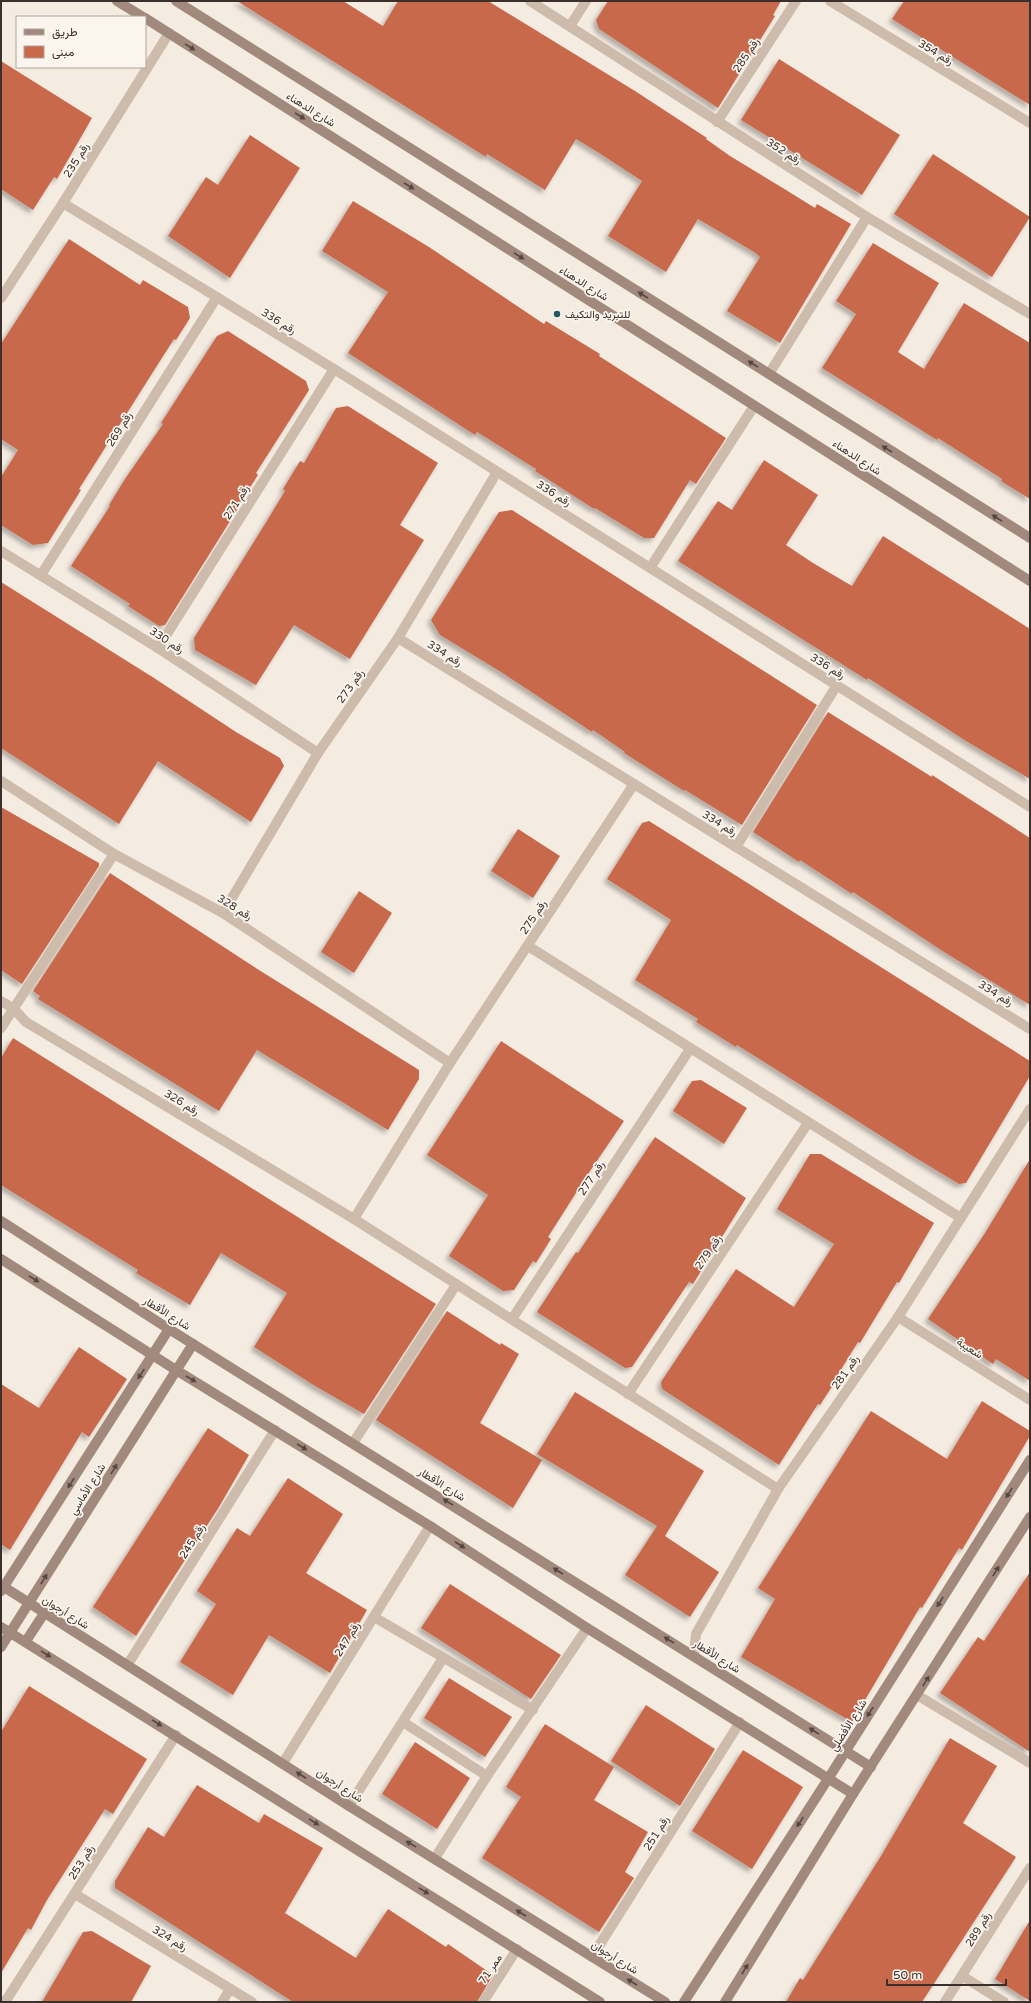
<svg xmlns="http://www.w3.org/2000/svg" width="1031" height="2003" viewBox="0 0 1031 2003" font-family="'Varela Round',Vazirmatn,sans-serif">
  <defs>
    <filter id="shadow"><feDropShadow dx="-3.5" dy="3.5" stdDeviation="2" flood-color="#0004"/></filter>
  </defs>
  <rect width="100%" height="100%" fill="#f4ebe1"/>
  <g fill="#c8694b" filter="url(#shadow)">
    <path d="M 237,1 L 343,1 L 383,26 L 398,1 L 488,1 L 635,91 L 707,138 L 706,139 L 730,156 L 786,190 L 815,208 L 817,204 L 851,224 L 780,343 L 727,311 L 760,257 L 754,252 L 698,219 L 666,272 L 608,236 L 642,181 L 599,153 L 576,139 L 545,190 L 487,154 L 486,157 Z"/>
    <path d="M 608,1 L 781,1 L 773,15 L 775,16 L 718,108 L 599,29 L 596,20 Z"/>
    <path d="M 904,1 L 1030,1 L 1030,105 L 892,19 Z"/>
    <path d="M 779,59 L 900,135 L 862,195 L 741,120 Z"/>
    <path d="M 1,61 L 92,118 L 57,179 L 54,177 L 33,210 L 1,189 Z"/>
    <path d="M 250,135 L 300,168 L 230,278 L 168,236 L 206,177 L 218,185 Z"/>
    <path d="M 933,154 L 1030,217 L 992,277 L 894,214 Z"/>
    <path d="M 353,201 L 429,247 L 544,324 L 546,321 L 600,354 L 599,356 L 726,438 L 696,484 L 690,480 L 654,538 L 644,538 L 595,508 L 594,509 L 535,471 L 536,469 L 477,432 L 475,435 L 348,353 L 388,292 L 322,251 Z"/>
    <path d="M 69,239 L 140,285 L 143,280 L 188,307 L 190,318 L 176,340 L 174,339 L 153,372 L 79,489 L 81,490 L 48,543 L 33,545 L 1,525 L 1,477 L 18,450 L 1,439 L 1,344 Z"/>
    <path d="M 873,243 L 939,283 L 898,352 L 924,369 L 964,303 L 1030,343 L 1030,499 L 1001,481 L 1002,479 L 938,438 L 937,440 L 822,368 L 856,314 L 836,301 Z"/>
    <path d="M 228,331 L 306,381 L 309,390 L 256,473 L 258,475 L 236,509 L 237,510 L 165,625 L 159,626 L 128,606 L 130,604 L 71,566 L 110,506 L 109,505 L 125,479 L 163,424 L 161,423 L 217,336 Z"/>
    <path d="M 348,406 L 438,463 L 400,525 L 424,540 L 350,659 L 294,625 L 256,685 L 195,650 L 194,638 L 265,524 L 285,491 L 283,489 L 300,461 L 304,463 L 336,408 Z"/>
    <path d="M 764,460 L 818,495 L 786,545 L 813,563 L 852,586 L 883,536 L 1030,629 L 1030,779 L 966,741 L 868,678 L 867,680 L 678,561 L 718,501 L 732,510 Z"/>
    <path d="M 512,510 L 817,705 L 742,825 L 685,790 L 684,791 L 624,753 L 625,752 L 593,730 L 592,732 L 501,672 L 440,635 L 431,620 L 499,512 Z"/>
    <path d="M 1,582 L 154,678 L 236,732 L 280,758 L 284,766 L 251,822 L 158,761 L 119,824 L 1,748 Z"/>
    <path d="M 828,712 L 932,777 L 932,775 L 1030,838 L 1030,1005 L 944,952 L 853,892 L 852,894 L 800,860 L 799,862 L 753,832 Z"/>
    <path d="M 1,807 L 99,863 L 99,866 L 22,984 L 1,970 Z"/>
    <path d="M 649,821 L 1030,1061 L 1030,1076 L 966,1183 L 959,1184 L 911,1155 L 769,1065 L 737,1045 L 736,1047 L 696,1022 L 698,1019 L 635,980 L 671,920 L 607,879 L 642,823 Z"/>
    <path d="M 518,829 L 560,856 L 533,898 L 491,871 Z"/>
    <path d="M 110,873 L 259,970 L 419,1070 L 419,1079 L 388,1130 L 257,1050 L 219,1111 L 38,999 L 40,996 L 33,991 Z"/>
    <path d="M 359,891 L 392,913 L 354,973 L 321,952 Z"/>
    <path d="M 13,1038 L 436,1304 L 364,1414 L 315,1386 L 254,1347 L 287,1293 L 221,1253 L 190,1305 L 136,1273 L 138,1270 L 1,1185 L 1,1058 Z"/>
    <path d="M 501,1041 L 624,1121 L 588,1174 L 548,1237 L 551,1239 L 536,1263 L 533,1261 L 514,1290 L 503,1291 L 449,1256 L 488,1195 L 427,1155 Z"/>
    <path d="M 701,1080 L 747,1108 L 724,1144 L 673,1111 L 692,1081 Z"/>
    <path d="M 655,1137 L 746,1198 L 693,1284 L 689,1282 L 632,1367 L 625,1368 L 537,1312 L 576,1252 L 578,1253 Z"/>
    <path d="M 810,1154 L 821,1154 L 934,1223 L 899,1283 L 897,1282 L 860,1343 L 858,1342 L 834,1381 L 835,1382 L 820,1405 L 818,1404 L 779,1465 L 662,1389 L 661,1382 L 736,1269 L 794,1307 L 834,1244 L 777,1209 Z"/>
    <path d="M 1030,1159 L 1030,1381 L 996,1359 L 993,1364 L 928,1319 L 985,1233 Z"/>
    <path d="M 447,1311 L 500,1345 L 501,1343 L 519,1354 L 480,1423 L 542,1460 L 513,1508 L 376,1420 Z"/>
    <path d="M 79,1347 L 127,1379 L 89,1437 L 82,1432 L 10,1550 L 1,1544 L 1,1384 L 39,1408 Z"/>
    <path d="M 575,1392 L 704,1471 L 665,1536 L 719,1572 L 690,1617 L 625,1575 L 657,1526 L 537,1454 Z"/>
    <path d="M 982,1401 L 1030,1431 L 1030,1436 L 962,1550 L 959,1548 L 922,1608 L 920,1607 L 852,1722 L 741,1657 L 775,1599 L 758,1588 L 871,1411 L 947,1459 Z"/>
    <path d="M 208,1428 L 249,1455 L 219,1507 L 136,1636 L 93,1607 Z"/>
    <path d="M 288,1478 L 343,1514 L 306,1573 L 367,1610 L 330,1673 L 269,1635 L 233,1695 L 180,1662 L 216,1604 L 197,1591 L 237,1528 L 250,1536 Z"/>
    <path d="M 1030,1572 L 1030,1752 L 940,1693 L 978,1637 L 984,1641 Z"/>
    <path d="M 450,1584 L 561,1655 L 531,1699 L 421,1628 Z"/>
    <path d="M 449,1678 L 512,1717 L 485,1757 L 424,1718 Z"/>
    <path d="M 29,1686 L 147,1759 L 113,1814 L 105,1809 L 47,1900 L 31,1930 L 28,1928 L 1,1973 L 1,1732 Z"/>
    <path d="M 646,1705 L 715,1749 L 680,1806 L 611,1761 Z"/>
    <path d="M 545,1724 L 614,1767 L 594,1800 L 648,1832 L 625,1872 L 634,1878 L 599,1932 L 482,1858 L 521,1797 L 506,1787 Z"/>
    <path d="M 950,1738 L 997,1766 L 963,1823 L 1016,1857 L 922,2002 L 786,2002 L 800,1978 L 803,1980 L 881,1856 Z"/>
    <path d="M 415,1742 L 470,1778 L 437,1829 L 382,1794 Z"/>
    <path d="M 743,1750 L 803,1787 L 752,1869 L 692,1831 Z"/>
    <path d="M 197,1785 L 259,1823 L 264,1814 L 323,1848 L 285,1913 L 356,1958 L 388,1909 L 446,1947 L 448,1944 L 493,1975 L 477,2002 L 293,2002 L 115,1888 L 115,1881 L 148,1827 L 164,1837 Z"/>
    <path d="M 1030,1920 L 1030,2001 L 995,1979 Z"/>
    <path d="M 92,1931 L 151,1966 L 131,2002 L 42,2002 L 83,1932 Z"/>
  </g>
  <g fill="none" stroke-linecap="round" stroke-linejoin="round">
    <g stroke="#cdbbac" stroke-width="10">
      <path d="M 530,1 L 867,217 L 1030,314"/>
      <path d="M 830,1 L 1030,123"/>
      <path d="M 570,26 L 586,1"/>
      <path d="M 717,122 L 796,1"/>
      <path d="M 63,203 L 334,369 L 1030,807"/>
      <path d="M 1,298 L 63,203 L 169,33"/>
      <path d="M 769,374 L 867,217"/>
      <path d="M 1,551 L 158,648 L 318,753"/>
      <path d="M 650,568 L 754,406"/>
      <path d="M 41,575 L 217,297"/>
      <path d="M 398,638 L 1030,1029"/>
      <path d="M 158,648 L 334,369"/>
      <path d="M 1,781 L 114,854 L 223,913 L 450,1063"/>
      <path d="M 736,847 L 837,685"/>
      <path d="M 223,913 L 318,753 L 398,638 L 497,472"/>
      <path d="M 528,946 L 961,1218"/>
      <path d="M 1,1001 L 13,1008 L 26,1022 L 354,1219 L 778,1489"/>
      <path d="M 1,1028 L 114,854"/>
      <path d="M 354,1219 L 450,1063 L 634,784"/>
      <path d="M 898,1317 L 1030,1400"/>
      <path d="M 512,1319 L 690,1049"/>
      <path d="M 628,1394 L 808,1123"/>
      <path d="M 353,1443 L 456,1285"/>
      <path d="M 374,1617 L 533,1710"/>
      <path d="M 694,1655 L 696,1634 L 778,1489 L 898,1317 L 1030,1109"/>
      <path d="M 128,1664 L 275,1430"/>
      <path d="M 917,1695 L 1030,1763"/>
      <path d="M 403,1722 L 487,1776"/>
      <path d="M 283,1763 L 430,1526"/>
      <path d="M 349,1806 L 443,1658"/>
      <path d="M 435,1858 L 487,1776 L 587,1628"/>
      <path d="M 75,1894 L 252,2002"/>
      <path d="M 592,1957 L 740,1722"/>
      <path d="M 962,1976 L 1004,2002"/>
      <path d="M 5,2002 L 176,1735"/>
      <path d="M 222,2002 L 230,1989"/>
      <path d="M 483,2002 L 517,1949"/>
      <path d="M 945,2002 L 1030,1868"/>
    </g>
    <g stroke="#a18a7d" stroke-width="10">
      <path d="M 117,1 L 143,17"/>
      <path d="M 176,1 L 1030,538"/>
      <path d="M 145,18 L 1030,581"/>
      <path d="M 1,1221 L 169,1329 L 871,1767"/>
      <path d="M 1,1259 L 176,1370 L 430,1526 L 587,1628 L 853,1794"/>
      <path d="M 4,1587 L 349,1806 L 665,2002"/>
      <path d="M 1,1591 L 169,1329"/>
      <path d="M 1,1627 L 600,2002"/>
      <path d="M 26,1641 L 45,1612"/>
      <path d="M 1,1647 L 193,1344"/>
      <path d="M 684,2002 L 828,1779 L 1030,1460"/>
      <path d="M 725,2002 L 853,1794 L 1030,1517"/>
    </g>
  </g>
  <defs><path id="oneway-solid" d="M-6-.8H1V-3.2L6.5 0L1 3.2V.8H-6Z"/></defs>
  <g fill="#544640">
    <use href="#oneway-solid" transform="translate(190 47) rotate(32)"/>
    <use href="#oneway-solid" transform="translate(300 116) rotate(32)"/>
    <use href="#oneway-solid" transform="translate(409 186) rotate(32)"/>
    <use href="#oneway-solid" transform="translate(519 256) rotate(32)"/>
    <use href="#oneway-solid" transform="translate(643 295) rotate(-148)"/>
    <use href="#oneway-solid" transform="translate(753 364) rotate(-148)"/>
    <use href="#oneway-solid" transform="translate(887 449) rotate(-148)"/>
    <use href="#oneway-solid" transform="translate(997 518) rotate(-148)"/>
    <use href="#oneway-solid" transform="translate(34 1279) rotate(32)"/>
    <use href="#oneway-solid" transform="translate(141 1374) rotate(123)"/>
    <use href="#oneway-solid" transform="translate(191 1379) rotate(31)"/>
    <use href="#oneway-solid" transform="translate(302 1447) rotate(32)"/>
    <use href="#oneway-solid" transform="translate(114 1469) rotate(-58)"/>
    <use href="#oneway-solid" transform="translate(71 1483) rotate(123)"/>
    <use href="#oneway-solid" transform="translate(1009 1493) rotate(122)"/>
    <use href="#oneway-solid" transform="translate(448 1502) rotate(-148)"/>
    <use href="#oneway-solid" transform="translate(460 1545) rotate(33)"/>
    <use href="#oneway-solid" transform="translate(558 1571) rotate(-148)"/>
    <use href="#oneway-solid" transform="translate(996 1571) rotate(-58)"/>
    <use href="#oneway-solid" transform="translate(44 1579) rotate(-58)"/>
    <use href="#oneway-solid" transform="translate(940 1602) rotate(122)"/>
    <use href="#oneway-solid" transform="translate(669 1640) rotate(-148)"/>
    <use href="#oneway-solid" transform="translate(46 1654) rotate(32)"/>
    <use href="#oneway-solid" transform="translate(926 1681) rotate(-58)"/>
    <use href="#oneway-solid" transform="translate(870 1712) rotate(122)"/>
    <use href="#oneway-solid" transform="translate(157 1723) rotate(32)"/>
    <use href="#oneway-solid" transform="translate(814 1731) rotate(-148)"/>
    <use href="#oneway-solid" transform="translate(301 1775) rotate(-147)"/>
    <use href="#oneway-solid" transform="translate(314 1822) rotate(32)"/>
    <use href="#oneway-solid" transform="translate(800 1822) rotate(123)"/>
    <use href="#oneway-solid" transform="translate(411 1844) rotate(-149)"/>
    <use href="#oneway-solid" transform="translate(424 1891) rotate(32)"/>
    <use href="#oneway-solid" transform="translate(521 1913) rotate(-148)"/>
    <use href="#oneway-solid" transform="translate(745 1969) rotate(-58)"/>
    <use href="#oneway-solid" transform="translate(632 1982) rotate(-148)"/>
  </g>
  <circle fill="#1f5a5e" stroke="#fbf5ee" stroke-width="1.5" cx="557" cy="314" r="4"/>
  <g text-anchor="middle" stroke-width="3.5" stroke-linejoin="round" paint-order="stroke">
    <g font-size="11" fill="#3b302b" stroke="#fbf5ee">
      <text transform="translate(936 52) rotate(31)" y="4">رقم 354</text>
      <text transform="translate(746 55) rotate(-57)" y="4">رقم 285</text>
      <text transform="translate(311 109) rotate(32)" y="4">شارع الدهناء</text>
      <text transform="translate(784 151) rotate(32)" y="4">رقم 352</text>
      <text transform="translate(76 160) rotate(-58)" y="4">رقم 235</text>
      <text transform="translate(584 283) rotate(32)" y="4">شارع الدهناء</text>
      <text transform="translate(279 321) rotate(32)" y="4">رقم 336</text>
      <text transform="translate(119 429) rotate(-58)" y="4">رقم 269</text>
      <text transform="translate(857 457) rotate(33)" y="4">شارع الدهناء</text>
      <text transform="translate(554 493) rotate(32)" y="4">رقم 336</text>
      <text transform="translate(236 502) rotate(-58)" y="4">رقم 271</text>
      <text transform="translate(167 640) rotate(33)" y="4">رقم 330</text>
      <text transform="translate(445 653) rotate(32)" y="4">رقم 334</text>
      <text transform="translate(828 666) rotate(32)" y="4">رقم 336</text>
      <text transform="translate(350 686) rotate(-55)" y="4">رقم 273</text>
      <text transform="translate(720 823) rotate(32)" y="4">رقم 334</text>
      <text transform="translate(235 907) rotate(32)" y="4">رقم 328</text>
      <text transform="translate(533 917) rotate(-57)" y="4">رقم 275</text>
      <text transform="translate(996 993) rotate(32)" y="4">رقم 334</text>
      <text transform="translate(182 1102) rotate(31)" y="4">رقم 326</text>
      <text transform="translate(591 1178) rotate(-57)" y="4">رقم 277</text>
      <text transform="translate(708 1252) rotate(-56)" y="4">رقم 279</text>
      <text transform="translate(167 1313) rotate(32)" y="4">شارع الأقطار</text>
      <text transform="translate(970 1348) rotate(32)" y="4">شعيبة</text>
      <text transform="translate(845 1372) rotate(-55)" y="4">رقم 281</text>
      <text transform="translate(442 1484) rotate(32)" y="4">شارع الأقطار</text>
      <text transform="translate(87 1489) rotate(-58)" y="4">شارع الأماسي</text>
      <text transform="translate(192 1541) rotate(-58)" y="4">رقم 245</text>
      <text transform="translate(66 1612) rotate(32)" y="4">شارع أرجوان</text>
      <text transform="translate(347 1639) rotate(-58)" y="4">رقم 247</text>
      <text transform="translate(717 1656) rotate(32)" y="4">شارع الأقطار</text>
      <text transform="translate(848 1725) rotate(-58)" y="4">شارع الأفضلي</text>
      <text transform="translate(340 1785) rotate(33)" y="4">شارع أرجوان</text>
      <text transform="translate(656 1833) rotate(-58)" y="4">رقم 251</text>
      <text transform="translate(81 1862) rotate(-58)" y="4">رقم 253</text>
      <text transform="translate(978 1929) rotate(-58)" y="4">رقم 289</text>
      <text transform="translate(170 1938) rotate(31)" y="4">رقم 324</text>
      <text transform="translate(615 1957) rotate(32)" y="4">شارع أرجوان</text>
      <text transform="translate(490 1969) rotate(-57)" y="4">ممر 71</text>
    </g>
    <g font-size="11" fill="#3b302b" stroke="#fbf5ee" text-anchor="start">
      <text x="565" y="318">للتبرید والتکیف</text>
    </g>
  </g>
  <rect width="1031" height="2003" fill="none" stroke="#3b302b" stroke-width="4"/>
  <rect x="16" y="16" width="130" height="52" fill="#fbf5ee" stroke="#aea6a0"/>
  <rect x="24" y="29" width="20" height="6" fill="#a18a7d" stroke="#aea6a0"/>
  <text x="52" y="36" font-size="12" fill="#3b302b">طريق</text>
  <rect x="24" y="46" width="20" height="12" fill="#c8694b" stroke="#aea6a0"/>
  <text x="52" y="56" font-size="12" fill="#3b302b">مبنى</text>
  <path d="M887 1979v6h119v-6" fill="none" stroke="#3b302b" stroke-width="2"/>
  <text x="893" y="1979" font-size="12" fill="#3b302b" stroke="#fbf5ee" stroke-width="3" paint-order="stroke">50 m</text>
</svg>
